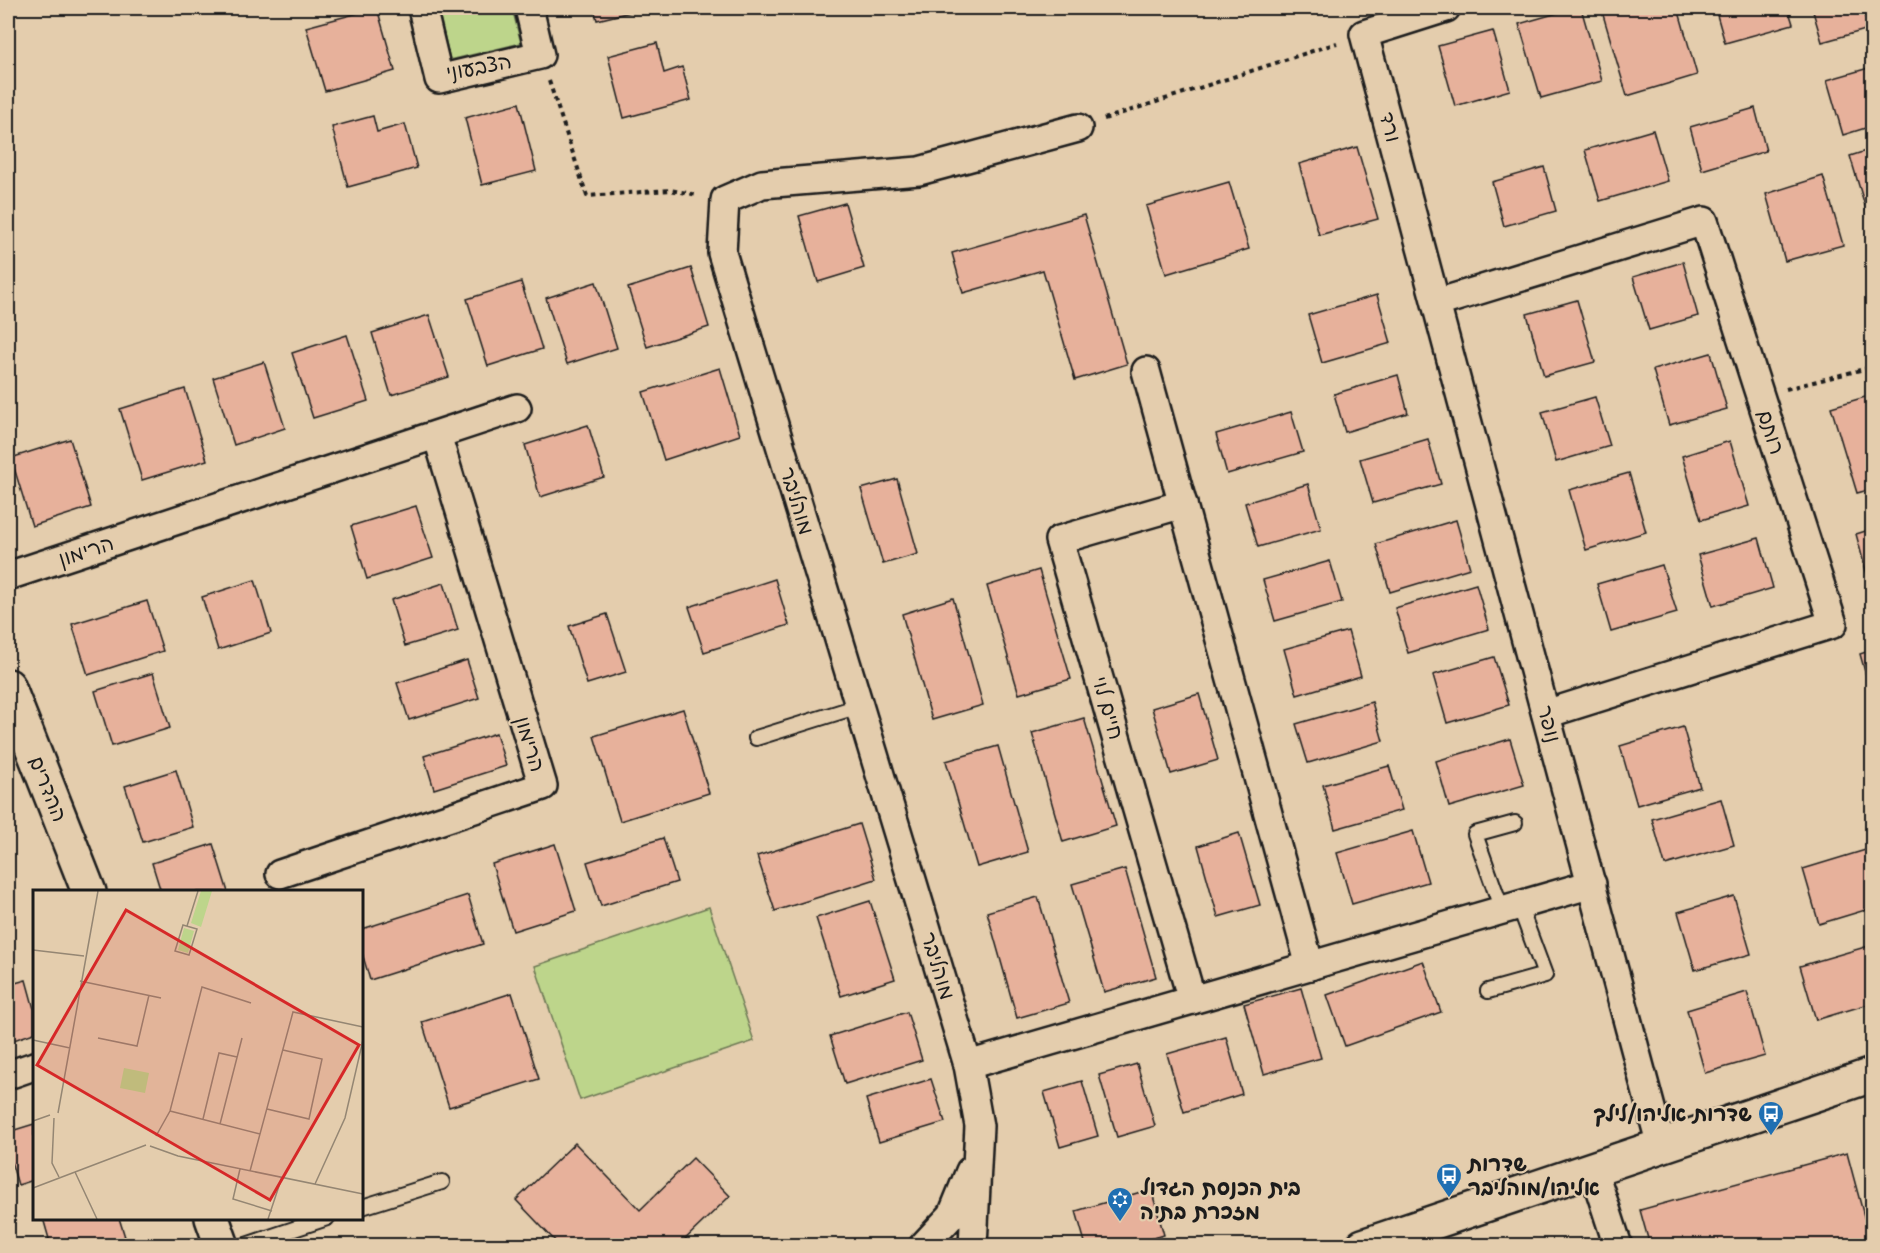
<svg xmlns="http://www.w3.org/2000/svg" width="1880" height="1253" viewBox="0 0 1880 1253" font-family="'Playpen Sans','Playpen Sans Hebrew',sans-serif">
  <rect width="100%" height="100%" fill="#e4cdad"/>
  <filter id="ink" filterUnits="userSpaceOnUse"><feTurbulence type="fractalNoise" baseFrequency=".0167" numOctaves="2"/><feDisplacementMap in="SourceGraphic" scale="12" xChannelSelector="R" yChannelSelector="G"/><feConvolveMatrix kernelMatrix="1 2 1 2 8 2 1 2 1" color-interpolation-filters="sRGB"/></filter>
  <g filter="url(#ink)">
    <g fill="#bdd58b" stroke="#6c7854" stroke-width="1.5">
      <path d="M 438,8 L 512,8 L 521,43 L 450,60 Z"/>
      <path d="M 709,907 L 754,1041 L 580,1100 L 535,966 Z"/>
    </g>
    <g fill="#e7b19b" stroke="#1c1c1c" stroke-width="1.5">
      <path d="M 377,8 L 395,71 L 325,91 L 306,27 Z"/>
      <path d="M 594,8 L 647,8 L 597,20 Z"/>
      <path d="M 1575,8 L 1581,8 L 1602,81 L 1541,98 L 1519,24 Z"/>
      <path d="M 1601,8 L 1678,8 L 1697,75 L 1627,96 Z"/>
      <path d="M 1715,8 L 1788,8 L 1793,24 L 1725,43 Z"/>
      <path d="M 1812,8 L 1862,8 L 1869,29 L 1822,42 Z"/>
      <path d="M 1493,31 L 1510,90 L 1455,106 L 1438,46 Z"/>
      <path d="M 657,43 L 664,73 L 682,67 L 691,100 L 624,118 L 608,56 Z"/>
      <path d="M 1872,67 L 1872,126 L 1843,135 L 1827,80 Z"/>
      <path d="M 519,103 L 536,171 L 482,185 L 465,118 Z"/>
      <path d="M 1755,108 L 1766,151 L 1702,170 L 1690,127 Z"/>
      <path d="M 373,116 L 377,132 L 405,124 L 417,168 L 348,187 L 332,127 Z"/>
      <path d="M 1653,130 L 1668,181 L 1600,201 L 1585,150 Z"/>
      <path d="M 1357,147 L 1378,219 L 1319,235 L 1299,164 Z"/>
      <path d="M 1872,149 L 1872,229 L 1850,156 Z"/>
      <path d="M 1544,167 L 1556,211 L 1504,226 L 1492,182 Z"/>
      <path d="M 1823,176 L 1843,245 L 1785,261 L 1766,194 Z"/>
      <path d="M 1229,182 L 1249,249 L 1166,274 L 1146,206 Z"/>
      <path d="M 845,203 L 864,268 L 818,282 L 799,216 Z"/>
      <path d="M 1084,215 L 1127,364 L 1075,380 L 1043,270 L 963,293 L 952,253 Z"/>
      <path d="M 1683,262 L 1698,316 L 1649,330 L 1633,277 Z"/>
      <path d="M 1872,265 L 1872,295 L 1865,267 Z"/>
      <path d="M 691,268 L 709,327 L 647,347 L 628,288 Z"/>
      <path d="M 521,282 L 542,349 L 488,366 L 467,299 Z"/>
      <path d="M 596,282 L 617,348 L 567,364 L 546,298 Z"/>
      <path d="M 1377,295 L 1391,343 L 1322,363 L 1308,315 Z"/>
      <path d="M 1577,300 L 1595,362 L 1544,376 L 1527,314 Z"/>
      <path d="M 429,315 L 449,377 L 391,395 L 372,333 Z"/>
      <path d="M 347,335 L 368,401 L 313,418 L 292,353 Z"/>
      <path d="M 1711,353 L 1727,409 L 1669,425 L 1653,370 Z"/>
      <path d="M 264,362 L 285,428 L 234,445 L 213,378 Z"/>
      <path d="M 720,368 L 740,435 L 664,460 L 643,392 Z"/>
      <path d="M 1398,375 L 1408,413 L 1345,432 L 1334,394 Z"/>
      <path d="M 185,389 L 207,460 L 142,480 L 120,409 Z"/>
      <path d="M 1872,395 L 1872,489 L 1857,493 L 1831,407 Z"/>
      <path d="M 1595,397 L 1610,446 L 1556,462 L 1542,412 Z"/>
      <path d="M 1291,412 L 1303,452 L 1227,474 L 1216,434 Z"/>
      <path d="M 588,425 L 604,477 L 540,497 L 525,445 Z"/>
      <path d="M 70,439 L 91,507 L 32,526 L 11,458 Z"/>
      <path d="M 1428,439 L 1441,484 L 1373,503 L 1360,459 Z"/>
      <path d="M 1730,441 L 1749,506 L 1701,520 L 1682,456 Z"/>
      <path d="M 1629,473 L 1646,532 L 1586,550 L 1569,490 Z"/>
      <path d="M 897,479 L 918,554 L 883,564 L 861,489 Z"/>
      <path d="M 1308,484 L 1321,529 L 1258,547 L 1245,503 Z"/>
      <path d="M 416,506 L 433,558 L 367,579 L 351,526 Z"/>
      <path d="M 1456,520 L 1470,568 L 1390,592 L 1376,544 Z"/>
      <path d="M 1872,529 L 1872,593 L 1856,534 Z"/>
      <path d="M 1759,538 L 1773,588 L 1713,606 L 1698,555 Z"/>
      <path d="M 1330,561 L 1342,602 L 1275,621 L 1263,580 Z"/>
      <path d="M 1662,565 L 1677,613 L 1611,632 L 1597,584 Z"/>
      <path d="M 1039,570 L 1071,679 L 1019,694 L 987,586 Z"/>
      <path d="M 775,579 L 789,625 L 704,652 L 689,607 Z"/>
      <path d="M 255,580 L 271,633 L 218,650 L 202,597 Z"/>
      <path d="M 444,583 L 458,630 L 405,646 L 391,600 Z"/>
      <path d="M 1476,584 L 1489,629 L 1408,653 L 1395,608 Z"/>
      <path d="M 953,598 L 983,705 L 932,720 L 902,614 Z"/>
      <path d="M 147,601 L 163,651 L 88,675 L 72,624 Z"/>
      <path d="M 607,614 L 626,672 L 587,684 L 569,626 Z"/>
      <path d="M 1348,631 L 1361,676 L 1297,695 L 1284,649 Z"/>
      <path d="M 1872,650 L 1872,697 L 1860,654 Z"/>
      <path d="M 1494,657 L 1509,705 L 1447,723 L 1433,675 Z"/>
      <path d="M 467,660 L 479,698 L 409,720 L 397,683 Z"/>
      <path d="M 153,673 L 170,728 L 112,746 L 95,691 Z"/>
      <path d="M 1199,694 L 1218,760 L 1171,774 L 1152,708 Z"/>
      <path d="M 1372,702 L 1383,741 L 1308,763 L 1296,724 Z"/>
      <path d="M 683,709 L 709,793 L 620,821 L 594,736 Z"/>
      <path d="M 1084,718 L 1116,826 L 1063,842 L 1032,733 Z"/>
      <path d="M 1683,727 L 1700,787 L 1637,805 L 1620,746 Z"/>
      <path d="M 496,733 L 506,766 L 434,789 L 424,756 Z"/>
      <path d="M 1510,739 L 1524,785 L 1449,807 L 1436,761 Z"/>
      <path d="M 998,746 L 1028,852 L 977,867 L 946,761 Z"/>
      <path d="M 1389,766 L 1402,810 L 1335,829 L 1323,785 Z"/>
      <path d="M 176,770 L 193,827 L 143,842 L 125,786 Z"/>
      <path d="M 1721,799 L 1734,845 L 1665,865 L 1652,819 Z"/>
      <path d="M 859,824 L 876,879 L 775,911 L 757,856 Z"/>
      <path d="M 1413,831 L 1428,882 L 1352,904 L 1337,853 Z"/>
      <path d="M 1239,833 L 1260,905 L 1218,917 L 1198,846 Z"/>
      <path d="M 663,838 L 677,882 L 601,906 L 587,862 Z"/>
      <path d="M 213,844 L 228,892 L 161,892 L 152,863 Z"/>
      <path d="M 555,844 L 576,911 L 513,931 L 492,864 Z"/>
      <path d="M 1872,848 L 1872,908 L 1819,924 L 1803,869 Z"/>
      <path d="M 1125,869 L 1156,977 L 1104,992 L 1072,884 Z"/>
      <path d="M 468,895 L 483,944 L 370,980 L 362,953 L 362,929 Z"/>
      <path d="M 1734,896 L 1751,954 L 1695,970 L 1678,912 Z"/>
      <path d="M 1038,897 L 1069,1003 L 1017,1018 L 987,912 Z"/>
      <path d="M 870,901 L 895,979 L 841,996 L 816,918 Z"/>
      <path d="M 1872,945 L 1872,1003 L 1816,1020 L 1800,966 Z"/>
      <path d="M 1423,961 L 1441,1012 L 1345,1046 L 1327,995 Z"/>
      <path d="M 26,980 L 34,1009 L 34,1033 L 8,1042 L 8,985 Z"/>
      <path d="M 1301,988 L 1321,1058 L 1264,1074 L 1244,1004 Z"/>
      <path d="M 1747,992 L 1765,1056 L 1705,1073 L 1687,1010 Z"/>
      <path d="M 512,993 L 539,1079 L 449,1107 L 422,1022 Z"/>
      <path d="M 907,1012 L 922,1060 L 845,1084 L 830,1036 Z"/>
      <path d="M 1226,1037 L 1242,1094 L 1184,1112 L 1167,1054 Z"/>
      <path d="M 1137,1064 L 1155,1126 L 1117,1137 L 1099,1075 Z"/>
      <path d="M 931,1079 L 945,1122 L 879,1142 L 866,1099 Z"/>
      <path d="M 1082,1081 L 1098,1136 L 1060,1147 L 1044,1092 Z"/>
      <path d="M 34,1124 L 34,1180 L 18,1185 L 8,1151 L 8,1132 Z"/>
      <path d="M 575,1143 L 640,1210 L 693,1158 L 730,1196 L 678,1246 L 560,1246 L 516,1200 Z"/>
      <path d="M 1847,1153 L 1872,1246 L 1650,1246 L 1640,1210 Z"/>
      <path d="M 1151,1189 L 1164,1235 L 1127,1246 L 1086,1246 L 1076,1211 Z"/>
      <path d="M 43,1218 L 119,1218 L 125,1237 L 95,1246 L 51,1246 Z"/>
    </g>
    <g fill="none" stroke-linecap="round" stroke-linejoin="round">
      <defs>
        <g id="lane">
          <path d="M 756,738 L 859,706"/>
          <path d="M 1502,910 L 1475,834 L 1515,823"/>
          <path d="M 1488,991 L 1545,975 L 1519,905"/>
          <path d="M 362,1207 L 442,1182"/>
          <path d="M 243,1246 L 327,1218"/>
        </g>
        <g id="street">
          <path d="M 422,8 L 439,79 L 540,55 L 529,8"/>
          <path d="M 1446,8 L 1364,34 L 1661,1146"/>
          <path d="M 1437,303 L 1704,221 L 1833,624 L 1546,714"/>
          <path d="M 1146,371 L 1310,966"/>
          <path d="M 1183,504 L 1059,540 L 1192,1000"/>
          <path d="M 8,576 L 517,408"/>
          <path d="M 280,874 L 543,786 L 437,435"/>
          <path d="M 968,1065 L 1592,884"/>
          <path d="M 8,1075 L 34,1066"/>
          <path d="M 1593,1169 L 1618,1246"/>
          <path d="M 923,1246 L 952,1215 L 970,1171"/>
          <path d="M 973,1246 L 979,1126 L 968,1065 L 722,253 L 725,200 L 762,184 L 919,171 L 1078,128"/>
        </g>
        <g id="secondary">
          <path d="M 8,686 L 89,892"/>
          <path d="M 212,1218 L 222,1246"/>
          <path d="M 1363,1246 L 1872,1075"/>
        </g>
      </defs>
      <use href="#lane" stroke="#1c1c1c" stroke-width="18"/>
      <use href="#street" stroke="#1c1c1c" stroke-width="32"/>
      <use href="#secondary" stroke="#1c1c1c" stroke-width="38"/>
      <g stroke="#1c1c1c" stroke-width="4" stroke-dasharray="4.5 4.5" stroke-linecap="butt">
        <path d="M 549,81 L 587,196 L 670,190 L 698,195"/>
        <path d="M 1104,119 L 1337,43"/>
        <path d="M 1786,389 L 1872,367"/>
      </g>
      <use href="#lane" stroke="#e4cdad" stroke-width="14"/>
      <use href="#street" stroke="#e4cdad" stroke-width="27"/>
      <use href="#secondary" stroke="#e4cdad" stroke-width="33"/>
    </g>
  </g>
  <defs>
    <symbol id="bus-pin" viewBox="-11 -11 22 30"><path d="M0 17L-7.5 6A9.5 9.5 0 1 1 7.5 6Z" fill="#1f6fb2" stroke="#e4cdad"/><path d="M-5-6H5V4H4V6H2V4H-2V6H-4V4H-5ZM-3.5-4V0h7V-4ZM-3.5 1.2v1.5H-2V1.2ZM2 1.2v1.5H3.5V1.2Z" fill="#fff"/></symbol>
    <symbol id="synagogue-pin" viewBox="-11 -11 22 30"><path d="M0 17L-7.5 6A9.5 9.5 0 1 1 7.5 6Z" fill="#1f6fb2" stroke="#e4cdad"/><path d="M0-6.5L5.6 3.2H-5.6ZM0 6.5L5.6-3.2H-5.6Z" fill="#fff"/></symbol>
  </defs>
  <g fill-rule="evenodd">
    <use href="#bus-pin" x="1756" y="1099" width="30" height="40"/>
    <use href="#bus-pin" x="1434" y="1161" width="30" height="40"/>
    <use href="#synagogue-pin" x="1105" y="1185" width="30" height="40"/>
  </g>
  <g text-anchor="middle" stroke-width="4.5" stroke-linejoin="round" paint-order="stroke">
    <g font-size="21" fill="#1c1c1c" stroke="#e4cdad">
      <text transform="translate(479 67) rotate(-11)" y="7">הצבעוני</text>
      <text transform="translate(1390 127) rotate(75)" y="7">ורד</text>
      <text transform="translate(1771 432) rotate(72)" y="7">רותם</text>
      <text transform="translate(797 501) rotate(73)" y="7">מוהליבר</text>
      <text transform="translate(86 551) rotate(-18)" y="7">הרימון</text>
      <text transform="translate(1108 708) rotate(74)" y="7">חיים לוי</text>
      <text transform="translate(1549 724) rotate(75)" y="7">נופר</text>
      <text transform="translate(530 744) rotate(73)" y="7">הרימון</text>
      <text transform="translate(48 789) rotate(68)" y="7">ההדרים</text>
      <text transform="translate(938 966) rotate(73)" y="7">מוהליבר</text>
    </g>
    <g font-size="21" font-weight="bold" fill="#1c1c1c" stroke="#e4cdad" text-anchor="start">
      <text x="1752" y="1121" text-anchor="end">שדרות אליהו/לילך</text>
      <text x="1468" y="1171">שדרות<tspan x="1468" dy="24">אליהו/מוהליבר</tspan></text>
      <text x="1140" y="1195">בית הכנסת הגדול<tspan x="1140" dy="24">מזכרת בתיה</tspan></text>
    </g>
  </g>
  <g transform="translate(33 890)">
    <rect width="330" height="330" fill="#e4cdad"/>
    <path d="M 168,1 L 179,1 L 168,37 L 158,33 ZM 151,38 L 161,41 L 155,63 L 145,60 ZM 91,178 L 116,183 L 112,203 L 87,198 Z" fill="#bdd58b"/>
    <path fill="none" stroke="#948673" stroke-width="1.5" d="M 150,35 L 164,39 L 156,65 L 142,61 ZM 154,36 L 165,1M 0,60 L 51,66M 47,91 L 128,108M 65,148 L 104,156 L 116,105M 0,150 L 37,158M 234,219 L 276,229 L 289,169 L 250,160M 137,221 L 227,244M 25,223 L 65,1M 21,228 L 19,273 L 26,287M 170,229 L 186,163 L 204,167M 0,231 L 17,225M 187,234 L 209,148M 123,246 L 137,221 L 169,97 L 218,113M 117,256 L 145,266 L 330,304M 207,279 L 200,309 L 239,321M 217,281 L 260,122 L 330,137M 42,282 L 64,329M 282,294 L 312,228 L 330,150M 0,298 L 113,255M 235,329 L 249,287"/>
    <path fill="#d62828" fill-opacity="0.15" stroke="#d62828" stroke-width="3" d="M 93,20 L 326,155 L 237,310 L 4,175 Z"/>
    <rect width="330" height="330" fill="none" stroke="#1c1c1c" stroke-width="3"/>
  </g>
  <rect width="1880" height="1253" fill="none" stroke="#e4cdad" stroke-width="30"/>
  <rect x="15" y="15" width="1850" height="1223" fill="none" stroke="#1c1c1c" stroke-width="2" filter="url(#ink)"/>
</svg>
